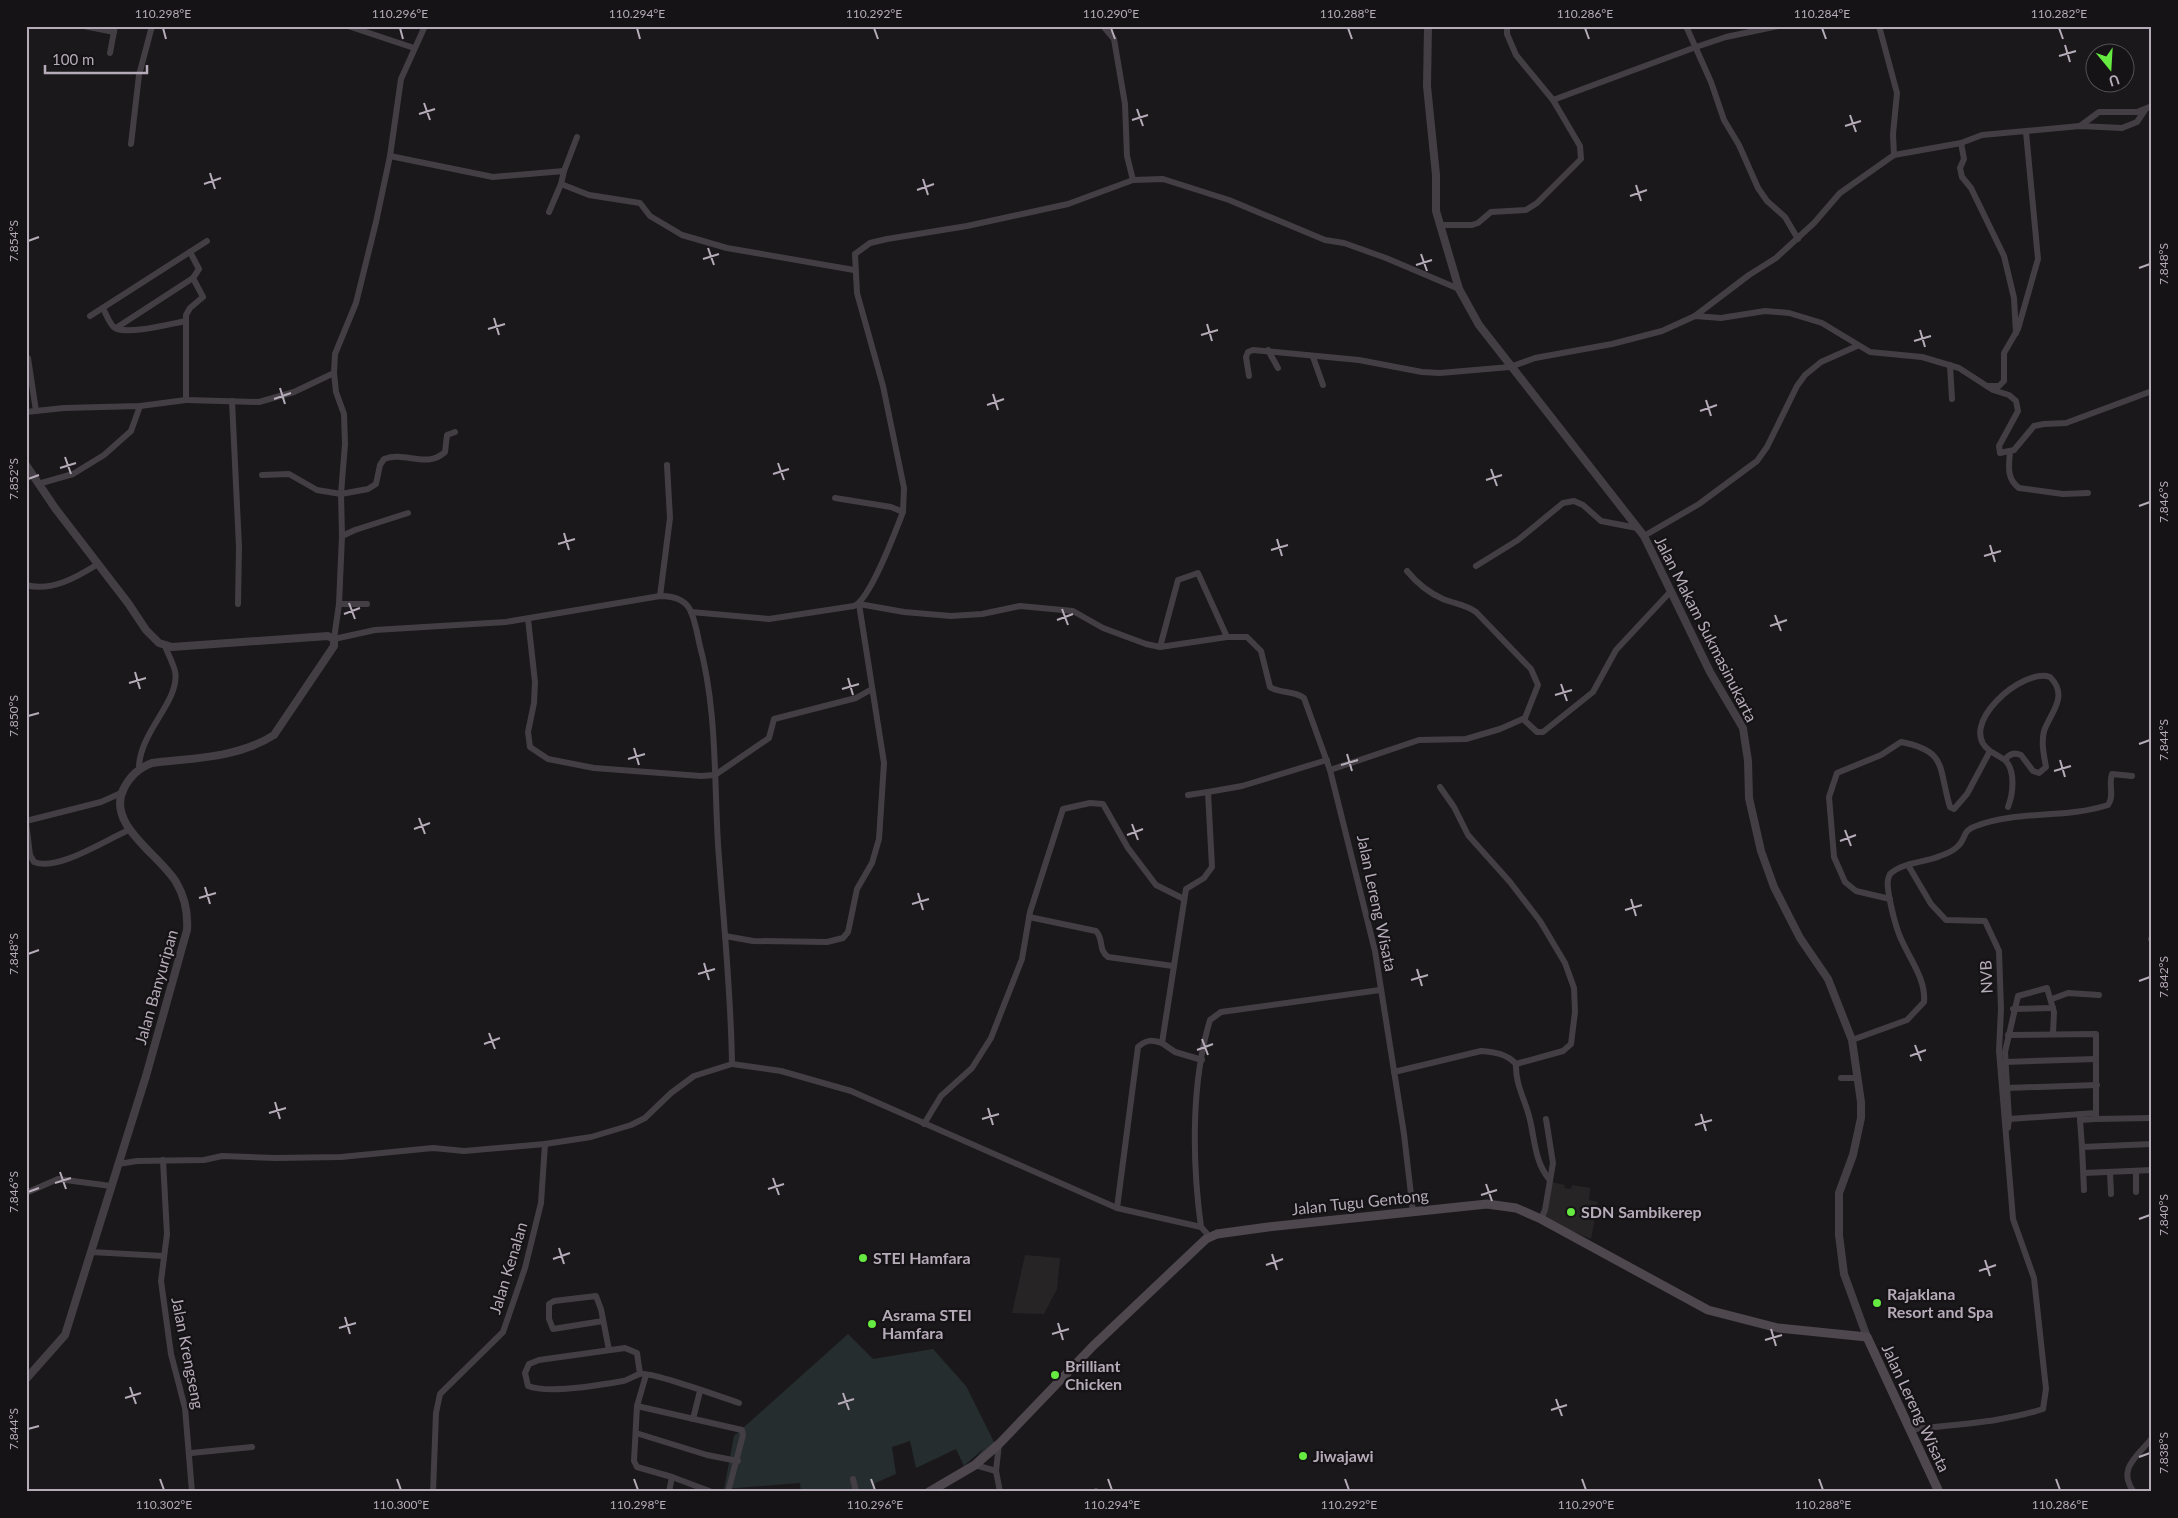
<svg xmlns="http://www.w3.org/2000/svg" width="2178" height="1518" viewBox="0 0 2178 1518" font-family="Lato,sans-serif">
  <rect width="100%" height="100%" fill="#1a181a"/>
  <g fill="#272426">
    <path d="M 1551,1182 L 1565,1185 L 1564,1188 L 1571,1189 L 1572,1185 L 1590,1188 L 1589,1200 L 1598,1202 L 1591,1239 L 1543,1219 Z"/>
    <path d="M 1025,1255 L 1060,1258 L 1057,1289 L 1044,1314 L 1012,1313 Z"/>
  </g>
  <path fill="#262d2f" d="M 848,1334 L 873,1359 L 933,1349 L 966,1386 L 995,1444 L 971,1464 L 984,1448 L 964,1466 L 956,1449 L 916,1468 L 910,1441 L 892,1447 L 896,1474 L 875,1483 L 874,1492 L 801,1492 L 800,1483 L 724,1489 L 734,1436 Z"/>
  <g fill="none" stroke-linecap="round" stroke-linejoin="round">
    <g stroke="#433e44" stroke-width="6">
      <path d="M 84,26 L 114,32"/>
      <path d="M 348,26 L 414,48"/>
      <path d="M 425,26 L 401,79 L 390,156 L 376,222 L 356,303 L 335,354 L 334,373 L 336,392 L 344,414 L 345,444 L 341,494 L 342,536 L 339,604 L 334,639 L 375,630 L 506,622 L 660,596 C 673,596 686,599 691,612 C 695,621 697,632 699,642 C 717,708 714,776 718,844 C 723,917 731,990 732,1064 L 781,1071 L 851,1091 L 1117,1208 L 1201,1227 L 1210,1237"/>
      <path d="M 1103,26 L 1114,39 L 1125,104 L 1127,156 L 1133,180"/>
      <path d="M 1686,26 L 1711,82 L 1724,120 L 1739,145 L 1758,188 L 1767,201 L 1785,217 L 1798,239"/>
      <path d="M 110,53 L 115,26"/>
      <path d="M 1553,100 L 1696,47 L 1726,37 L 1778,26"/>
      <path d="M 2080,126 L 2099,112 L 2137,112 L 2152,106"/>
      <path d="M 1961,143 L 1964,159 L 1960,168 L 1962,177 L 1971,188 L 2004,256 L 2014,298 L 2016,333"/>
      <path d="M 131,144 L 139,75 L 152,26"/>
      <path d="M 1894,155 L 1961,143 L 1982,135 L 2080,126 L 2122,128 L 2137,122 L 2145,110"/>
      <path d="M 390,156 L 493,177 L 564,171 L 561,184 L 589,195 L 640,203 L 650,216 L 682,235 L 727,248 L 854,270"/>
      <path d="M 564,171 L 577,137"/>
      <path d="M 549,212 L 561,184"/>
      <path d="M 1440,225 L 1472,225 L 1478,223 L 1491,212 L 1526,210 L 1537,203 L 1581,159 L 1580,146 L 1553,100 L 1516,55 L 1507,34 L 1507,26"/>
      <path d="M 193,278 L 203,297 L 190,308 L 186,315 L 186,400 L 259,402 L 294,392 L 334,373"/>
      <path d="M 103,308 C 106,314 110,325 115,328 C 129,335 170,324 186,321"/>
      <path d="M 90,316 L 207,241"/>
      <path d="M 1695,316 L 1749,275 L 1776,258 L 1814,223 L 1840,193 L 1894,155 L 1893,134 L 1897,93 L 1879,26"/>
      <path d="M 116,328 L 193,278 L 199,269 L 190,252"/>
      <path d="M 1268,350 L 1278,368"/>
      <path d="M 1313,357 L 1323,385"/>
      <path d="M 28,358 L 36,411"/>
      <path d="M 1950,365 L 1952,399"/>
      <path d="M 1249,376 L 1246,357 L 1248,352 L 1253,350 L 1359,360 L 1422,372 L 1440,373 L 1510,367 L 1535,358 L 1612,344 L 1662,331 L 1695,316 L 1721,318 L 1765,311 L 1789,313 L 1822,323 L 1870,352 L 1922,357 L 1959,368 L 1993,390 L 2009,395 L 2016,401 L 2018,411 L 1999,446 L 2000,453 L 2014,450 L 2034,426 L 2044,424 L 2066,423 L 2152,391"/>
      <path d="M 1987,386 L 1999,386 L 2004,381 L 2004,353 L 2018,329 L 2038,259 L 2026,132"/>
      <path d="M 232,401 L 239,547 L 238,604"/>
      <path d="M 26,412 L 64,408 L 140,406 L 186,400"/>
      <path d="M 2010,451 C 2009,466 2006,478 2019,488 L 2063,494 L 2088,493"/>
      <path d="M 262,475 L 289,474 L 317,490 L 341,494 L 368,489 L 376,484 L 380,465 L 384,459 C 405,451 427,469 445,452 L 447,435 L 455,432"/>
      <path d="M 38,484 L 73,474 L 104,455 L 131,431 L 140,406"/>
      <path d="M 835,498 L 891,507 L 903,512"/>
      <path d="M 342,536 L 355,530 L 408,513"/>
      <path d="M 1644,536 L 1699,504 L 1757,461 L 1767,447 L 1797,386 L 1805,375 L 1821,362 L 1857,346"/>
      <path d="M 1476,566 L 1518,540 L 1563,503 L 1574,501 L 1583,505 L 1601,521 L 1637,528"/>
      <path d="M 26,585 C 52,592 77,577 98,564"/>
      <path d="M 660,596 L 670,518 L 667,465"/>
      <path d="M 339,604 L 367,604"/>
      <path d="M 691,612 L 769,619 L 854,606 C 870,600 896,530 903,512 L 904,488 L 883,386 L 857,293 L 855,254 L 870,243 L 887,239 L 967,226 L 1068,204 L 1133,180 L 1163,179 L 1229,200 L 1325,240 L 1344,243 L 1386,258 L 1459,289"/>
      <path d="M 528,619 L 535,682 L 534,703 L 528,732 L 530,747 L 548,759 L 594,768 L 701,776 L 715,775 L 769,738 L 774,719 L 856,698 L 872,689"/>
      <path d="M 1227,637 L 1198,573 L 1178,580 L 1160,647 L 1227,637 L 1247,637 L 1261,651 L 1270,687 C 1280,694 1294,690 1304,698 L 1330,770 L 1375,951 L 1404,1134 L 1413,1212"/>
      <path d="M 1523,719 L 1537,732 L 1543,732 L 1593,692 L 1616,650 L 1671,591"/>
      <path d="M 2005,760 C 2016,771 2013,794 2008,807"/>
      <path d="M 139,768 C 139,732 181,700 175,671 C 173,663 168,654 165,646"/>
      <path d="M 1330,770 L 1419,740 L 1466,739 L 1500,729 L 1525,718 L 1538,685 L 1531,669 L 1476,612 C 1465,604 1455,604 1443,599 C 1429,593 1416,582 1407,571"/>
      <path d="M 1440,787 L 1454,807 L 1468,835 L 1510,882 L 1540,921 L 1565,963 L 1574,988 L 1575,1012 L 1571,1044 L 1563,1051 L 1516,1064"/>
      <path d="M 1188,795 L 1208,792"/>
      <path d="M 26,821 L 101,802 L 121,793"/>
      <path d="M 26,822 L 30,855 L 34,862 C 57,872 107,839 129,830"/>
      <path d="M 1908,865 L 1931,904 L 1946,920 L 1985,921 L 1999,951 L 2001,1009 L 1999,1051 L 2013,1219 L 2034,1278 L 2046,1389 L 2043,1409 C 2000,1423 1954,1424 1909,1430"/>
      <path d="M 1890,899 L 1856,891 L 1845,882 L 1834,857 L 1829,797 L 1837,773 L 1881,755 L 1901,742 C 1948,751 1938,768 1950,807 L 1954,809 L 1967,794 L 1990,751 C 1955,726 2023,667 2050,677 C 2069,696 2051,712 2044,731 C 2041,744 2044,755 2046,767 L 2039,773 L 2033,771 L 2021,755 C 2014,752 2009,754 2005,760 L 1990,751"/>
      <path d="M 1029,917 L 1096,931 C 1104,939 1098,950 1108,957 L 1173,966"/>
      <path d="M 725,936 L 753,941 L 827,942 L 843,938 L 848,932 L 857,889 L 872,863 L 879,839 L 884,763 L 859,604 L 904,612 L 951,616 L 982,614 L 1020,606 L 1073,611 L 1103,628 L 1146,644 L 1160,647"/>
      <path d="M 2151,939 L 2152,939"/>
      <path d="M 2052,999 L 2068,993 L 2099,995"/>
      <path d="M 2013,1009 L 2053,1008"/>
      <path d="M 2008,1035 L 2096,1034 L 2096,1119 L 2080,1120 L 2080,1114"/>
      <path d="M 1852,1040 L 1907,1020 L 1924,1002 C 1926,980 1911,961 1902,941 C 1895,927 1892,911 1889,896 C 1888,888 1886,881 1890,874 C 1903,862 1924,863 1940,856 C 1946,854 1952,852 1957,847 C 1967,839 1961,831 1976,826 C 2018,810 2065,819 2108,805 C 2115,796 2108,784 2112,774 L 2132,776"/>
      <path d="M 1162,1043 L 1175,1052 L 1202,1060"/>
      <path d="M 2005,1062 L 2096,1059"/>
      <path d="M 1394,1072 L 1481,1051 C 1495,1052 1507,1054 1516,1064 C 1515,1085 1526,1101 1530,1120 C 1535,1141 1535,1162 1549,1179"/>
      <path d="M 1841,1078 L 1858,1078"/>
      <path d="M 2006,1088 L 2097,1085"/>
      <path d="M 2009,1119 L 2096,1113"/>
      <path d="M 2096,1119 L 2152,1118"/>
      <path d="M 2080,1120 L 2082,1147 L 2152,1144"/>
      <path d="M 924,1124 L 941,1096 L 972,1068 L 991,1038 L 1022,959 L 1030,912 L 1063,809 L 1090,803 L 1103,804 L 1128,848 L 1156,885 L 1184,899"/>
      <path d="M 2008,1128 L 2009,1119 L 2005,1052 L 2018,996 L 2047,988 L 2054,1012 L 2053,1034"/>
      <path d="M 2082,1147 L 2084,1190"/>
      <path d="M 163,1160 L 167,1234 L 161,1281 L 171,1354 L 185,1408 L 192,1492"/>
      <path d="M 118,1164 L 137,1161 L 204,1160 L 222,1156 L 276,1158 L 341,1157 L 433,1148 L 464,1151 L 545,1144 L 591,1137 L 631,1125 L 645,1118 L 671,1093 L 694,1076 L 732,1064"/>
      <path d="M 2136,1171 L 2136,1192"/>
      <path d="M 2110,1172 L 2111,1194"/>
      <path d="M 2084,1173 L 2152,1170"/>
      <path d="M 26,1193 L 58,1179 L 111,1186"/>
      <path d="M 1117,1208 L 1138,1047 C 1147,1039 1152,1040 1162,1043 L 1186,889 L 1204,878 L 1212,867 L 1208,792 L 1242,786 L 1327,760"/>
      <path d="M 1541,1219 L 1545,1210 L 1553,1163 L 1546,1119"/>
      <path d="M 1201,1227 C 1192,1161 1191,1083 1210,1020 L 1221,1012 L 1380,990"/>
      <path d="M 91,1252 L 163,1256"/>
      <path d="M 603,1321 L 553,1329 L 549,1319 L 549,1304 L 554,1301 L 596,1296 L 601,1309 L 609,1350"/>
      <path d="M 640,1374 L 637,1353 L 625,1348 L 539,1360 L 529,1364 L 525,1373 L 528,1386 C 548,1394 601,1385 623,1381 C 629,1380 635,1375 640,1374 C 650,1371 724,1398 739,1403"/>
      <path d="M 646,1375 L 637,1406 L 634,1461 L 637,1467 L 672,1477 L 669,1492"/>
      <path d="M 637,1406 L 742,1430 L 743,1435 L 728,1492"/>
      <path d="M 693,1419 L 700,1391"/>
      <path d="M 636,1433 L 707,1455 L 738,1461"/>
      <path d="M 999,1444 L 996,1471 L 1000,1492"/>
      <path d="M 191,1453 L 252,1447"/>
      <path d="M 975,1465 L 996,1471"/>
      <path d="M 672,1477 L 712,1492"/>
      <path d="M 853,1479 L 856,1492"/>
      <path d="M 433,1492 L 436,1413 L 440,1394 L 503,1332 L 525,1268 L 541,1203 L 545,1144"/>
      <path d="M 1095,1492 L 1096,1491"/>
      <path d="M 2134,1492 C 2116,1469 2138,1456 2152,1438"/>
    </g>
    <g stroke="#433e44" stroke-width="8">
      <path d="M 1428,26 L 1427,86 L 1436,175 L 1436,211 L 1459,289 L 1479,325 L 1644,536 L 1710,672 L 1743,728 L 1748,761 L 1749,798 L 1761,851 L 1774,887 L 1800,938 L 1828,979 L 1852,1040 L 1861,1102 L 1861,1118 L 1853,1155 L 1839,1193 L 1839,1235 L 1844,1274 L 1867,1337"/>
      <path d="M 26,465 L 55,508 L 128,603 L 146,630 L 159,643 L 172,647 L 328,636 L 334,639 L 334,646 L 274,735 C 238,758 193,758 152,763 C 139,768 131,775 124,788 C 105,824 159,854 176,882 C 185,897 188,914 187,930 L 146,1076 L 65,1335 L 26,1379"/>
    </g>
    <path stroke="#4e474e" stroke-width="9" d="M 929,1492 L 975,1465 L 999,1444 L 1093,1346 L 1206,1239 L 1217,1234 L 1268,1227 L 1487,1204 L 1516,1208 L 1541,1219 L 1708,1310 L 1778,1328 L 1867,1337 L 1939,1492"/>
  </g>
  <path fill="none" stroke="#b6abb9" stroke-width="2" d="M 163,28 L 166,39M 400,28 L 403,39M 637,28 L 640,39M 874,28 L 878,39M 1111,28 L 1115,39M 1348,28 L 1352,39M 1585,28 L 1589,39M 1822,28 L 1826,39M 2059,28 L 2063,39M 2065,45 L 2070,62M 2059,56 L 2076,51M 424,103 L 430,120M 1137,109 L 1143,126M 419,114 L 435,109M 1850,115 L 1856,132M 1132,120 L 1148,115M 1845,126 L 1861,121M 210,173 L 215,189M 923,179 L 928,195M 204,184 L 221,178M 1636,185 L 1641,201M 917,190 L 934,184M 1630,196 L 1647,190M 28,241 L 39,237M 708,248 L 714,265M 1421,254 L 1427,271M 703,259 L 719,254M 1416,265 L 1432,260M 2139,268 L 2150,264M 494,318 L 499,335M 1207,324 L 1212,341M 488,329 L 505,324M 1920,330 L 1925,347M 1201,335 L 1218,330M 1914,341 L 1931,336M 280,388 L 285,404M 993,394 L 998,410M 274,399 L 291,393M 1706,400 L 1711,416M 987,405 L 1004,399M 1700,411 L 1717,405M 65,457 L 71,474M 778,463 L 784,480M 60,468 L 76,463M 1491,469 L 1497,486M 773,474 L 789,469M 28,479 L 39,475M 1486,480 L 1502,475M 2139,506 L 2150,502M 564,533 L 569,550M 1277,539 L 1282,556M 558,544 L 575,539M 1990,545 L 1995,562M 1271,550 L 1288,545M 1984,556 L 2001,551M 349,603 L 355,619M 1062,609 L 1068,625M 344,614 L 360,608M 1775,615 L 1781,631M 1057,620 L 1073,614M 1770,626 L 1787,620M 135,672 L 140,689M 848,678 L 853,695M 129,683 L 146,678M 1561,684 L 1567,701M 842,689 L 859,684M 1555,695 L 1572,690M 28,716 L 39,713M 2139,744 L 2150,740M 634,748 L 639,765M 1347,754 L 1352,771M 628,759 L 645,754M 2060,760 L 2065,777M 1341,765 L 1358,760M 2054,771 L 2071,766M 419,818 L 425,834M 1132,824 L 1138,840M 414,829 L 430,823M 1845,830 L 1851,846M 1127,835 L 1143,829M 1840,841 L 1856,835M 205,887 L 210,904M 918,893 L 923,910M 199,898 L 216,893M 1631,899 L 1636,916M 912,904 L 929,899M 1625,910 L 1642,905M 28,954 L 39,950M 704,963 L 709,980M 1417,969 L 1422,986M 698,974 L 715,969M 1411,980 L 1428,975M 2139,981 L 2150,977M 489,1033 L 495,1049M 1202,1039 L 1208,1055M 484,1044 L 500,1038M 1915,1045 L 1921,1061M 1197,1050 L 1213,1044M 1910,1056 L 1926,1050M 275,1102 L 280,1119M 988,1108 L 993,1125M 269,1113 L 286,1108M 1701,1114 L 1706,1131M 982,1119 L 999,1114M 1695,1125 L 1712,1120M 60,1172 L 66,1189M 773,1178 L 779,1195M 55,1183 L 71,1178M 1486,1184 L 1492,1201M 768,1189 L 784,1184M 28,1192 L 39,1188M 1481,1195 L 1497,1190M 2139,1219 L 2150,1215M 559,1248 L 564,1264M 1272,1254 L 1277,1270M 553,1259 L 570,1253M 1985,1260 L 1990,1276M 1266,1265 L 1283,1259M 1979,1271 L 1996,1265M 345,1317 L 350,1334M 1058,1323 L 1063,1340M 339,1328 L 356,1323M 1771,1329 L 1776,1346M 1052,1334 L 1069,1329M 1765,1340 L 1782,1335M 130,1387 L 136,1404M 843,1393 L 849,1410M 125,1398 L 141,1393M 1556,1399 L 1562,1416M 838,1404 L 854,1399M 1551,1410 L 1567,1405M 28,1429 L 39,1426M 2139,1457 L 2150,1453M 160,1479 L 164,1490M 397,1479 L 401,1490M 634,1479 L 638,1490M 871,1479 L 875,1490M 1108,1479 L 1112,1490M 1345,1479 L 1349,1490M 1582,1479 L 1586,1490M 1819,1479 L 1823,1490M 2056,1479 L 2060,1490"/>
  <g fill="#66e941" stroke="#151315" stroke-width="2">
    <circle cx="1571" cy="1212" r="5"/>
    <circle cx="863" cy="1258" r="5"/>
    <circle cx="1877" cy="1303" r="5"/>
    <circle cx="872" cy="1324" r="5"/>
    <circle cx="1055" cy="1375" r="5"/>
    <circle cx="1303" cy="1456" r="5"/>
  </g>
  <g text-anchor="middle" stroke-width="4.5" stroke-linejoin="round" paint-order="stroke">
    <g font-size="16" fill="#b6abb9" stroke="#151315">
      <text transform="translate(1706 629) rotate(63)" y="6">Jalan Makam Sukmasinukarta</text>
      <text transform="translate(1377 903) rotate(78)" y="6">Jalan Lereng Wisata</text>
      <text transform="translate(1986 977) rotate(-93)" y="6">NVB</text>
      <text transform="translate(156 987) rotate(-74)" y="6">Jalan Banyuripan</text>
      <text transform="translate(1360 1202) rotate(-6)" y="6">Jalan Tugu Gentong</text>
      <text transform="translate(508 1268) rotate(-73)" y="6">Jalan Kenalan</text>
      <text transform="translate(188 1353) rotate(79)" y="6">Jalan Krengseng</text>
      <text transform="translate(1916 1408) rotate(65)" y="6">Jalan Lereng Wisata</text>
    </g>
    <g font-size="16" font-weight="bold" fill="#b6abb9" stroke="#151315" text-anchor="start">
      <text x="1581" y="1218">SDN Sambikerep</text>
      <text x="873" y="1264">STEI Hamfara</text>
      <text x="1887" y="1300">Rajaklana<tspan x="1887" dy="18">Resort and Spa</tspan></text>
      <text x="882" y="1321">Asrama STEI<tspan x="882" dy="18">Hamfara</tspan></text>
      <text x="1065" y="1372">Brilliant<tspan x="1065" dy="18">Chicken</tspan></text>
      <text x="1313" y="1462">Jiwajawi</text>
    </g>
  </g>
  <rect width="2178" height="1518" fill="none" stroke="#151315" stroke-width="55"/>
  <g transform="translate(2110 68) rotate(162)"><circle r="24" fill="#151315" stroke="#555057"/>
  <path d="M0-4L9 19L0 12L-9 19Z" fill="#66e941"/>
  <text y="-8" font-size="14" font-weight="bold" text-anchor="middle" fill="#b6abb9">U</text>
  </g>
  <path d="M45 65v8h102v-8" fill="none" stroke="#b6abb9" stroke-width="2.5"/>
  <text x="52" y="65" font-size="15" fill="#b6abb9" stroke="#151315" stroke-width="4" paint-order="stroke">100 m</text>
  <rect x="28" y="28" width="2122" height="1462" fill="none" stroke="#b6abb9" stroke-width="2"/>
  <g font-size="12" text-anchor="middle" fill="#b6abb9">
    <text x="163" y="18">110.298°E</text>
    <text x="400" y="18">110.296°E</text>
    <text x="637" y="18">110.294°E</text>
    <text x="874" y="18">110.292°E</text>
    <text x="1111" y="18">110.290°E</text>
    <text x="1348" y="18">110.288°E</text>
    <text x="1585" y="18">110.286°E</text>
    <text x="1822" y="18">110.284°E</text>
    <text x="2059" y="18">110.282°E</text>
    <text transform="translate(14 241) rotate(-90)" y="4">7.854°S</text>
    <text transform="translate(2164 264) rotate(-90)" y="4">7.848°S</text>
    <text transform="translate(14 479) rotate(-90)" y="4">7.852°S</text>
    <text transform="translate(2164 502) rotate(-90)" y="4">7.846°S</text>
    <text transform="translate(14 716) rotate(-90)" y="4">7.850°S</text>
    <text transform="translate(2164 740) rotate(-90)" y="4">7.844°S</text>
    <text transform="translate(14 954) rotate(-90)" y="4">7.848°S</text>
    <text transform="translate(2164 977) rotate(-90)" y="4">7.842°S</text>
    <text transform="translate(14 1192) rotate(-90)" y="4">7.846°S</text>
    <text transform="translate(2164 1215) rotate(-90)" y="4">7.840°S</text>
    <text transform="translate(14 1429) rotate(-90)" y="4">7.844°S</text>
    <text transform="translate(2164 1453) rotate(-90)" y="4">7.838°S</text>
    <text x="164" y="1509">110.302°E</text>
    <text x="401" y="1509">110.300°E</text>
    <text x="638" y="1509">110.298°E</text>
    <text x="875" y="1509">110.296°E</text>
    <text x="1112" y="1509">110.294°E</text>
    <text x="1349" y="1509">110.292°E</text>
    <text x="1586" y="1509">110.290°E</text>
    <text x="1823" y="1509">110.288°E</text>
    <text x="2060" y="1509">110.286°E</text>
  </g>
</svg>
